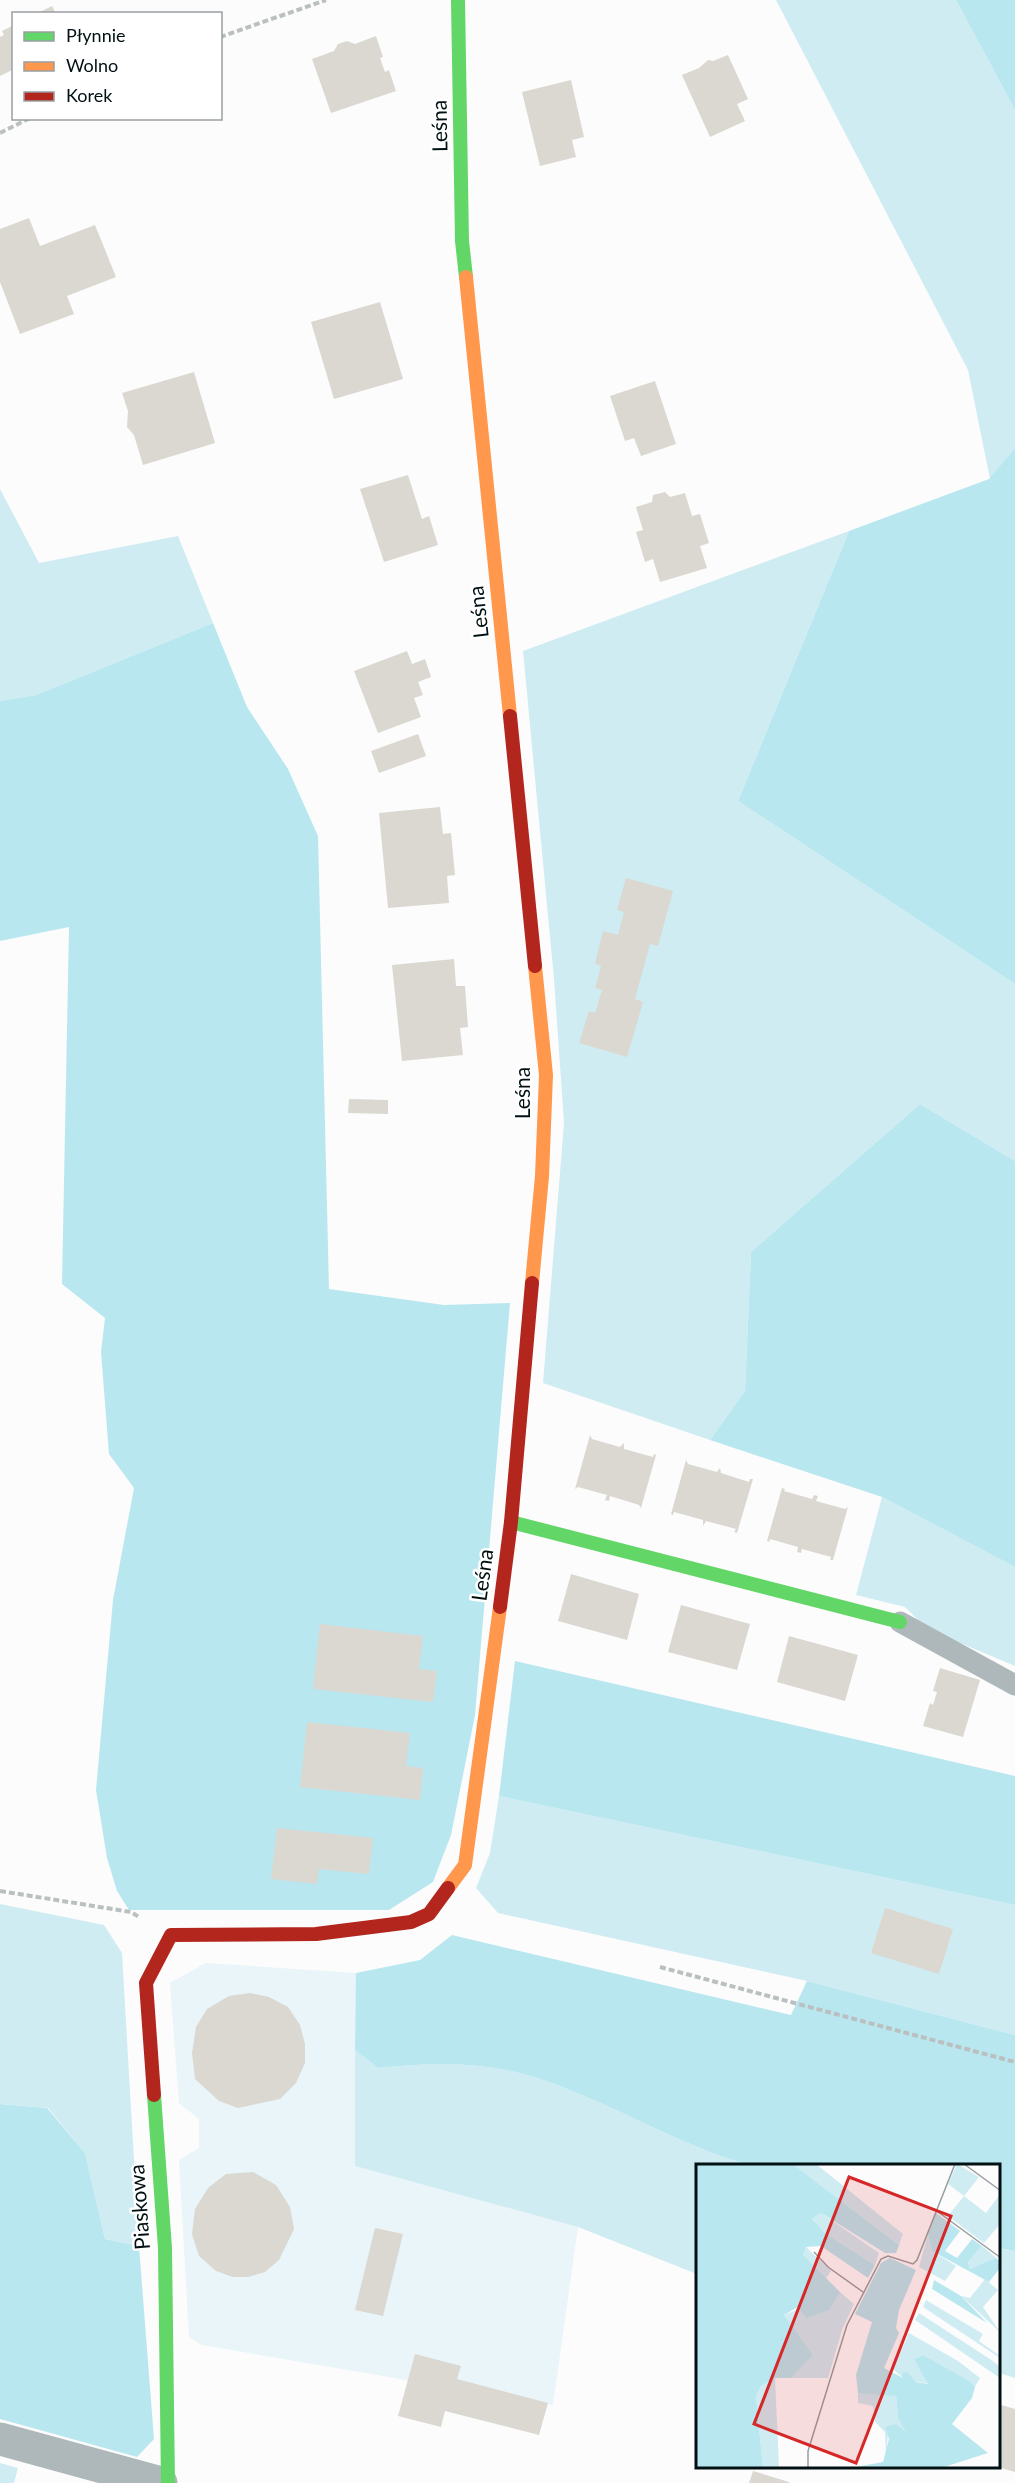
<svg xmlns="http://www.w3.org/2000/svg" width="1015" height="2483" viewBox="0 0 1015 2483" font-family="Lato,sans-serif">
  <rect width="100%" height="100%" fill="#fcfcfc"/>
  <path fill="#e9f5f8" d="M 206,1963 L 356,1973 L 355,2166 L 578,2227 L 553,2405 L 202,2345 L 189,2337 L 179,2160 L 199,2148 L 199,2119 L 179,2103 L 170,1983 Z"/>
  <g fill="#cfecf3">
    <path d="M 776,0 L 956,0 L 1015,110 L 1015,448 L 990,479 L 968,370 Z"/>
    <path d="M 0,489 L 39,563 L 178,536 L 213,623 L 36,695 L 0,701 Z"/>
    <path d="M 849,531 L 738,801 L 1015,984 L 1015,1161 L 920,1104 L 751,1252 L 745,1391 L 710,1440 L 543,1383 L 564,1123 L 554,979 L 523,651 Z"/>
    <path d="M 882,1497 L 1015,1567 L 1015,1666 L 927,1629 L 905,1607 L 856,1595 Z"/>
    <path d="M 499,1796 L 1015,1905 L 1015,2035 L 807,1981 L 498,1913 L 476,1888 L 490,1853 Z"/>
    <path d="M 0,1904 L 104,1925 L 122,1953 L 139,2246 L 105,2239 L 85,2153 L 48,2108 L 0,2104 Z"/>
    <path d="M 355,2050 L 378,2068 C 435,2062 490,2061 546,2081 C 615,2105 678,2145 749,2165 L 697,2165 L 697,2274 L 578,2227 L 355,2166 Z"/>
    <path d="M 998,2248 L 1015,2251 L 1015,2378 L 999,2373 Z"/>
    <path d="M 0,2463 L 18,2468 L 14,2483 L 0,2483 Z"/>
  </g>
  <g fill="#b9e7f0">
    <path d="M 956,0 L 1015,0 L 1015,110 Z"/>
    <path d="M 1015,448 L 1015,984 L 738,801 L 849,531 L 989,479 Z"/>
    <path d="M 213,623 L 247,707 L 288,769 L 318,836 L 329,1289 L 444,1305 L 510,1303 L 475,1715 L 451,1835 L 433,1882 L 389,1910 L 129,1910 L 117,1891 L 107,1858 L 96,1790 L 113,1600 L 134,1488 L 109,1454 L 101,1352 L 105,1318 L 62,1284 L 69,927 L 0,941 L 0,701 L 36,695 Z"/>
    <path d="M 920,1104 L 1015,1161 L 1015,1567 L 882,1497 L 710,1440 L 745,1391 L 751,1252 Z"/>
    <path d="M 515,1661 L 1015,1776 L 1015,1905 L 499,1796 Z"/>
    <path d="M 452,1935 L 791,2015 L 807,1981 L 1015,2035 L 1015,2251 L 999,2248 L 998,2165 L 749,2165 C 678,2145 615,2105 546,2081 C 490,2061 435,2062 378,2068 L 355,2050 L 356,1973 L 420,1960 Z"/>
    <path d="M 0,2104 L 47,2108 L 85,2153 L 105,2239 L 139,2246 L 154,2439 L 137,2457 L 0,2419 Z"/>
  </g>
  <g fill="#dad8d1">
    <path d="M 52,6 L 56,14 L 36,14 Z"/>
    <path d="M 14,25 L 14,69 L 0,76 L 0,37 L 4,35 L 2,31 Z"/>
    <path d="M 376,36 L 383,57 L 380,58 L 385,72 L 389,70 L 396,91 L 331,113 L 312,59 L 334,51 L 338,44 L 347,41 L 355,44 Z"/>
    <path d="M 728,55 L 748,99 L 737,104 L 745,121 L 710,137 L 682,75 L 699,68 L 708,60 L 713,61 Z"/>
    <path d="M 571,80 L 584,137 L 572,140 L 576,157 L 540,166 L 522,92 Z"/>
    <path d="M 29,218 L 40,246 L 95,225 L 116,277 L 67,296 L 74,314 L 20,334 L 0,282 L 0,229 Z"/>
    <path d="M 380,302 L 403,379 L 334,399 L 311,322 Z"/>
    <path d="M 194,372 L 215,443 L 143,465 L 134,435 L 127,427 L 128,411 L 122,393 Z"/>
    <path d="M 655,381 L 676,444 L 641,456 L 634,438 L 625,441 L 610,396 Z"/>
    <path d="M 408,475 L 422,519 L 429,516 L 438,545 L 384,562 L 360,489 Z"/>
    <path d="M 665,492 L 670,497 L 685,493 L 692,516 L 700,514 L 709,543 L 700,546 L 707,568 L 660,582 L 653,559 L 645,562 L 636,532 L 643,530 L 636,507 L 652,502 L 653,495 Z"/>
    <path d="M 407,651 L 412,664 L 425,659 L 431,677 L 418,682 L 423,695 L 414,698 L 421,717 L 378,733 L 354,671 Z"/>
    <path d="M 418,734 L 426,756 L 379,773 L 371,751 Z"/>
    <path d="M 440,807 L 443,834 L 451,833 L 455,875 L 447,876 L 449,903 L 388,908 L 379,813 Z"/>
    <path d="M 626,878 L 673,891 L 658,946 L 650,944 L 635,999 L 643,1002 L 627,1057 L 579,1043 L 589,1011 L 595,1013 L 602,990 L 595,988 L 601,966 L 595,964 L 603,931 L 618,935 L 624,912 L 617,910 Z"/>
    <path d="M 454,959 L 456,986 L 465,986 L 468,1027 L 460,1028 L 463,1055 L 402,1061 L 392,965 Z"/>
    <path d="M 349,1099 L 388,1100 L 388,1114 L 348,1113 Z"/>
    <path d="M 590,1435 L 592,1439 L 620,1447 L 624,1443 L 624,1449 L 653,1457 L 654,1454 L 656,1455 L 641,1508 L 639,1505 L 610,1496 L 609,1501 L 605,1500 L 607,1495 L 578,1487 L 575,1489 Z"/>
    <path d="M 686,1460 L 688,1464 L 717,1472 L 720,1468 L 721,1473 L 749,1482 L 750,1479 L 753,1479 L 737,1533 L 734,1532 L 736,1529 L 706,1521 L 703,1526 L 703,1520 L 674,1512 L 673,1515 L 671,1514 Z"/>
    <path d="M 782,1488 L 785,1489 L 784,1491 L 812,1499 L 814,1495 L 818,1496 L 816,1501 L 845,1509 L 848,1507 L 833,1560 L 830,1560 L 831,1557 L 802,1549 L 801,1553 L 797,1552 L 798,1547 L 770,1539 L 769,1542 L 767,1541 Z"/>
    <path d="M 571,1574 L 639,1594 L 627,1640 L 558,1621 Z"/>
    <path d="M 681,1605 L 750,1624 L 737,1670 L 668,1652 Z"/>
    <path d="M 320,1624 L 423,1636 L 419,1669 L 437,1671 L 433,1702 L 313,1689 Z"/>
    <path d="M 789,1636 L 858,1655 L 845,1701 L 777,1682 Z"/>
    <path d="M 940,1668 L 980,1680 L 963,1737 L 923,1726 L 930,1703 L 933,1705 L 937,1692 L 933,1691 Z"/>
    <path d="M 307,1722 L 410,1733 L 406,1766 L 423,1768 L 420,1800 L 300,1787 Z"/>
    <path d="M 277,1828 L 373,1838 L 369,1874 L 319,1869 L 317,1884 L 271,1879 Z"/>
    <path d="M 885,1908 L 953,1929 L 939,1974 L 871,1953 Z"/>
    <path d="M 250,1993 L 269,1997 L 288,2007 L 300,2025 L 305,2044 L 305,2063 L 296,2083 L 280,2099 L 238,2108 L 219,2101 L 195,2079 L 192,2053 L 196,2027 L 207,2009 L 229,1996 Z"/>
    <path d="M 253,2172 L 276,2185 L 290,2207 L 294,2229 L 279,2260 L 265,2272 L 248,2277 L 233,2277 L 216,2271 L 199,2256 L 192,2234 L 195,2209 L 208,2188 L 226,2174 Z"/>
    <path d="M 375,2228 L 403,2234 L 383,2316 L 355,2310 Z"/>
    <path d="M 415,2354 L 461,2366 L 457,2379 L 548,2403 L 539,2435 L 445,2411 L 441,2427 L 398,2416 Z"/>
    <path d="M 998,2404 L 1015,2409 L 1015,2472 L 998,2467 Z"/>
    <path d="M 753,2471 L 789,2482 L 789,2483 L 749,2483 Z"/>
  </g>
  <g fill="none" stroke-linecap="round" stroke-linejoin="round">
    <g stroke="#babfc0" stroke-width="4" stroke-dasharray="6 3" stroke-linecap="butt">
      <path d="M 220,37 L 326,0"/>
      <path d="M 0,133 L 30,118"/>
      <path d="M 0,1891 L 131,1912 L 139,1917"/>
      <path d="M 660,1967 L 1015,2062"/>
    </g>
    <path stroke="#aeb8ba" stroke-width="21" d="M 900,1622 L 1015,1685"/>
    <path stroke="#aeb8ba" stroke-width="33" d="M 0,2439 L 161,2483"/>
    <g stroke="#63d668" stroke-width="14">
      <path d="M 458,0 L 462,241 L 466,277"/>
      <path d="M 511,1522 L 900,1622"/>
      <path d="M 154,2095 L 165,2248 L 168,2483"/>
    </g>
    <g stroke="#ff974d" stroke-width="14">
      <path d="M 466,277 L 510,716"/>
      <path d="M 532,1283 L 542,1176 L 546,1075 L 535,966"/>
      <path d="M 448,1888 L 465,1865 L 500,1607"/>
    </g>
    <g stroke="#b3261e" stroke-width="14">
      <path d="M 510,716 L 535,966"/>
      <path d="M 500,1607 L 511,1522 L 532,1283"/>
      <path d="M 154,2095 L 146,1983 L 171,1935 L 316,1934 L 411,1922 L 429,1914 L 448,1888"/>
    </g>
  </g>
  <g text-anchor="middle" stroke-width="5" stroke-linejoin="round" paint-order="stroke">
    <g font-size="21" fill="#011013" stroke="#fff">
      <text transform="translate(440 126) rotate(-91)" y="7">Leśna</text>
      <text transform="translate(479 612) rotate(-96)" y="7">Leśna</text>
      <text transform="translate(523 1093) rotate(-90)" y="7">Leśna</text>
      <text transform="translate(483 1575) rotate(-82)" y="7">Leśna</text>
      <text transform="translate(140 2207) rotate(-94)" y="7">Piaskowa</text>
    </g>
  </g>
  <g transform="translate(696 2164)">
    <rect width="304" height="304" fill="#fcfcfc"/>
    <path d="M 97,0 L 120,0 L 207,70 L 203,81 ZM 261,0 L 283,13 L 268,32 L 290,49 L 304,30 L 304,60 L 288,79 L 252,52 L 268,32 L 252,20 ZM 125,49 L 183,89 L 179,101 L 129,69 L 116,55 ZM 232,70 L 236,87 L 260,102 L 249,117 L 223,103 ZM 286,82 L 304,97 L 299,94 L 274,105 L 272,98 ZM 110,83 L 135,107 L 129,116 L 107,91 ZM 289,115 L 302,126 L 287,143 L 304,168 L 265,132 L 274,134 ZM 144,128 L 158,140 L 146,166 L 132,214 L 95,214 L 116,191 L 88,151 ZM 230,136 L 287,170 L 283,177 L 304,192 L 304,194 L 227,143 ZM 223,149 L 297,197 L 304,203 L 304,214 L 219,156 ZM 213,169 L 262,197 L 284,214 L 279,223 L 227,191 L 218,195 L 233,220 L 208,215 L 197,205 ZM 79,214 L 83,304 L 67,304 L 60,232 L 65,222 ZM 183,228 L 200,232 L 202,254 L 210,264 L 210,268 L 192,270 L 190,293 L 189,268 L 179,258 L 177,242 L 162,239 L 162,229 Z" fill="#cfecf3"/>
    <path d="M 0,0 L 97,0 L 203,81 L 200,89 L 189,89 L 125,49 L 116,55 L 129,69 L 179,101 L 172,114 L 125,82 L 110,83 L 107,91 L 144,128 L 133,146 L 110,154 L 102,143 L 88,151 L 117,191 L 95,214 L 79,214 L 65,222 L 60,232 L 67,304 L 0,304 ZM 240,49 L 264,67 L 249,87 L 261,94 L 276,75 L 286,82 L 272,98 L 274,105 L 299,94 L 304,97 L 304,104 L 293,118 L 236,87 L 232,70 ZM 194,94 L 220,106 L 203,146 L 200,164 L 203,169 L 188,204 L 207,214 L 206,209 L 211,208 L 220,218 L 232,220 L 218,195 L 227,191 L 273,217 L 279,223 L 276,234 L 256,260 L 292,289 L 245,304 L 154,304 L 187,298 L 193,275 L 189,263 L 200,260 L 210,268 L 202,254 L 200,232 L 162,229 L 160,211 L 176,158 L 159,150 L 185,99 ZM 238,116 L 265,132 L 291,159 L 236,125 Z" fill="#b9e7f0"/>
    <path fill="none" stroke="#989e9f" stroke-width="1.5" d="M 268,0 L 305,27M 238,45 L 305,94M 118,88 L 132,103 L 167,128M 112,304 L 112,287 L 151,161 L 185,95 L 192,92 L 217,100 L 221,96 L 259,0"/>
    <path fill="#d62828" fill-opacity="0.15" stroke="#d62828" stroke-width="3" d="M 153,13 L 255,52 L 160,299 L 58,260 Z"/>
    <rect width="304" height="304" fill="none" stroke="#011013" stroke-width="3"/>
  </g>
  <rect x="12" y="12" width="210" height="108" fill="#ffffff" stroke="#999fa1" stroke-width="1.5"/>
  <rect x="24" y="32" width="30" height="9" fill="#63d668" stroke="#999fa1" stroke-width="1.5"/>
  <text x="66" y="42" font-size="18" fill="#011013">Płynnie</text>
  <rect x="24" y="62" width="30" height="9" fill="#ff974d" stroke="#999fa1" stroke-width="1.5"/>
  <text x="66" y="72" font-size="18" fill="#011013">Wolno</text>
  <rect x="24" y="92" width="30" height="9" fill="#b3261e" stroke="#999fa1" stroke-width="1.5"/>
  <text x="66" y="102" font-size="18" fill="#011013">Korek</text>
</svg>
